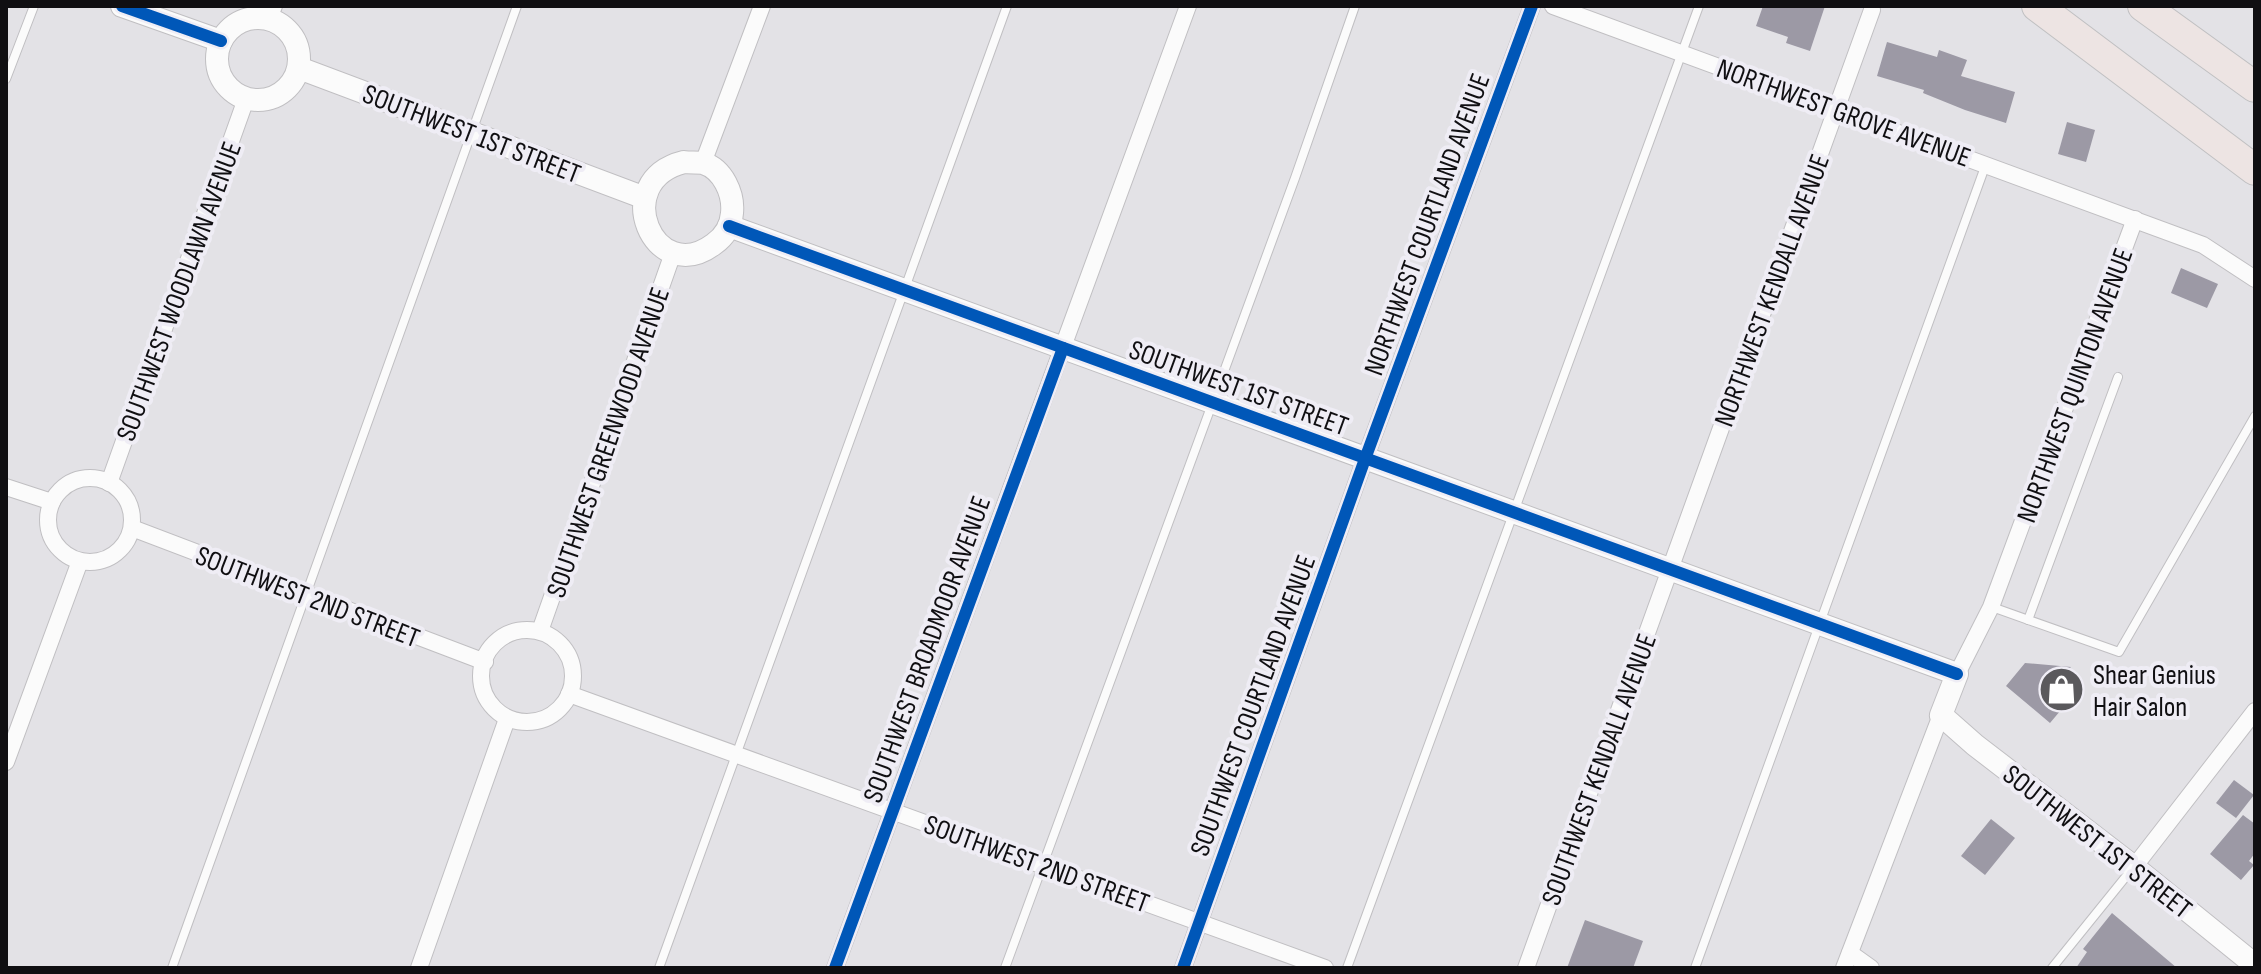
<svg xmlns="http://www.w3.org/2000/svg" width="2261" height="974" viewBox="0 0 2261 974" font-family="'Sofia Sans Condensed',sans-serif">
  <rect width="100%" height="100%" fill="#e3e2e6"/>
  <g fill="#9c99a5">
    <path d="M 1763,6 L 1825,6 L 1810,51 L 1786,43 L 1788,37 L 1756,26 Z"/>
    <path d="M 1887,42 L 1937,57 L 1939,50 L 1967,60 L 1961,76 L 2015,92 L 2006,123 L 1965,110 L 1923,93 L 1924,90 L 1877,76 Z"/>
    <path d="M 2067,122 L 2095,130 L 2086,162 L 2058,154 Z"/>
    <path d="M 2181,268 L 2218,284 L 2207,308 L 2171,293 Z"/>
    <path d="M 2025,663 L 2071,667 L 2066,672 L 2082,685 L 2050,723 L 2006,686 Z"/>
    <path d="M 2234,780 L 2254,795 L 2236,818 L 2216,803 Z"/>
    <path d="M 2243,815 L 2255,824 L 2255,853 L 2249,861 L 2254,865 L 2241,880 L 2210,854 Z"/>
    <path d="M 1991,819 L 2015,838 L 1985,875 L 1961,856 Z"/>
    <path d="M 2112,913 L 2177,968 L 2076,968 L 2087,952 L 2083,949 Z"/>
    <path d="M 1585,920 L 1643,941 L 1633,968 L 1567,968 Z"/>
  </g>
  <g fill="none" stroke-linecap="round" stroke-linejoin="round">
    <defs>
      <g id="lane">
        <path d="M 6,79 L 34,6"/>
        <path d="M 1992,607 L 2119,652 L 2255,416"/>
        <path d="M 2028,620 L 2118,377"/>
        <path d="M 172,968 L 517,6"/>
        <path d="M 659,968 L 1007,6"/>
        <path d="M 1005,968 L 1295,178 L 1355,6"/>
        <path d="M 1347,968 L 1699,6"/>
        <path d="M 1695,968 L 1986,164"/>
        <path d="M 2052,968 L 2132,869"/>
      </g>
      <g id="street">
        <path d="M 1553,6 L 2203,245 L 2255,279"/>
        <path d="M 269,19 L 274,6"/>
        <path d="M 703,163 L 762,6"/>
        <circle cx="90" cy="520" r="42"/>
        <path d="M 109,483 L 246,99"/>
        <path d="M 6,487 L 52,502"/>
        <path d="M 132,528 L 485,662"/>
        <circle cx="527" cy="676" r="46"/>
        <path d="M 540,631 L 673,253"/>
        <path d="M 1957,674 L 1991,607 L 2135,219"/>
        <path d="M 569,694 L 1325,968"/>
        <path d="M 6,762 L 80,561"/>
        <path d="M 2134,867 L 2255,711"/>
        <path d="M 1850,953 L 1871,968"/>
        <path d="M 419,968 L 507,719"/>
        <path d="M 835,968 L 1188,6"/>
        <path d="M 1183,968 L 1365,459 L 1532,6"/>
        <path d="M 1526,968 L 1872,10"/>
        <path d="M 1844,968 L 1941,715"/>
      </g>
      <g id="secondary">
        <path d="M 122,6 L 221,41"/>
        <circle cx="258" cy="59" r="41"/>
        <path d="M 299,68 L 645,198"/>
        <path d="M 684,162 C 690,163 697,162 703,163 C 723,169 734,194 732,213 C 731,226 724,237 714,244 C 654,289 608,181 684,162 Z"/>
        <path d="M 729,226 L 1957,674 L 1941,715 L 1975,745 L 2134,867 L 2255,965"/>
      </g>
      <g id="highway">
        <path d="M 2037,6 L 2255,170"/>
        <path d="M 2143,6 L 2255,87"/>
      </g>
    </defs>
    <use href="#lane" stroke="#c0bfc2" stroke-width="10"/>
    <use href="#street" stroke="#c0bfc2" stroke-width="18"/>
    <use href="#secondary" stroke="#c0bfc2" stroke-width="24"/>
    <use href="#highway" stroke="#c0c0c2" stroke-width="32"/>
    <use href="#lane" stroke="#fbfbfb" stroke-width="8"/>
    <use href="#street" stroke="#fbfbfb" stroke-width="16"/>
    <use href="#secondary" stroke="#fbfbfb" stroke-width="22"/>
    <use href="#highway" stroke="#ede4e3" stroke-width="30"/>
    <defs>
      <g id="cycleway">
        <path d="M 122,6 L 221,41"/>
        <path d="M 729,226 L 1957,674"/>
        <path d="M 835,968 L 1063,348"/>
        <path d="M 1183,968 L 1365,459 L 1532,6"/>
      </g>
    </defs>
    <use href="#cycleway" stroke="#efedf5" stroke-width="17"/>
    <use href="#cycleway" stroke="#0057b8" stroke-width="12"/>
  </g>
  <defs>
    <symbol id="shop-disc" viewBox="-11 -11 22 22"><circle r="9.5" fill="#5a595c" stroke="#efedf5"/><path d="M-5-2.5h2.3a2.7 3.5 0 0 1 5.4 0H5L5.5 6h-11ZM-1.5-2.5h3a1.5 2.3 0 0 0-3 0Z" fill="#fff"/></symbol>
  </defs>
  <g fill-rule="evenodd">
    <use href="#shop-disc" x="2036" y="664" width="51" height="51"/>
  </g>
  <g text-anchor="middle" stroke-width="8" stroke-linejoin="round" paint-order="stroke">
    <g font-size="28" fill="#100f12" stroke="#efedf5">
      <text transform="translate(1844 112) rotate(20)" y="10">NORTHWEST GROVE AVENUE</text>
      <text transform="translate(472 133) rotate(21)" y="10">SOUTHWEST 1ST STREET</text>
      <text transform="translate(1426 224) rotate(-70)" y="10">NORTHWEST COURTLAND AVENUE</text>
      <text transform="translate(1771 290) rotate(-70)" y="10">NORTHWEST KENDALL AVENUE</text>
      <text transform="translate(178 291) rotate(-70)" y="10">SOUTHWEST WOODLAWN AVENUE</text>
      <text transform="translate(2074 385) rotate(-70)" y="10">NORTHWEST QUINTON AVENUE</text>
      <text transform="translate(1239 387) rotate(20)" y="10">SOUTHWEST 1ST STREET</text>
      <text transform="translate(607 442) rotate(-71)" y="10">SOUTHWEST GREENWOOD AVENUE</text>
      <text transform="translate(308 596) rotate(21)" y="10">SOUTHWEST 2ND STREET</text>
      <text transform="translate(926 649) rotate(-70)" y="10">SOUTHWEST BROADMOOR AVENUE</text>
      <text transform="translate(1252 705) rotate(-70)" y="10">SOUTHWEST COURTLAND AVENUE</text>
      <text transform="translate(1598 769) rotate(-70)" y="10">SOUTHWEST KENDALL AVENUE</text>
      <text transform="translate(2098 841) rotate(38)" y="10">SOUTHWEST 1ST STREET</text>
      <text transform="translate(1037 863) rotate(20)" y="10">SOUTHWEST 2ND STREET</text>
    </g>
    <g font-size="28" fill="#100f12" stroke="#efedf5" text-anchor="start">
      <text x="2093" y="684">Shear Genius<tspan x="2093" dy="32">Hair Salon</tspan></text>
    </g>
  </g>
  <rect width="2261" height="974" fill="none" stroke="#100f12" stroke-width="16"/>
</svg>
